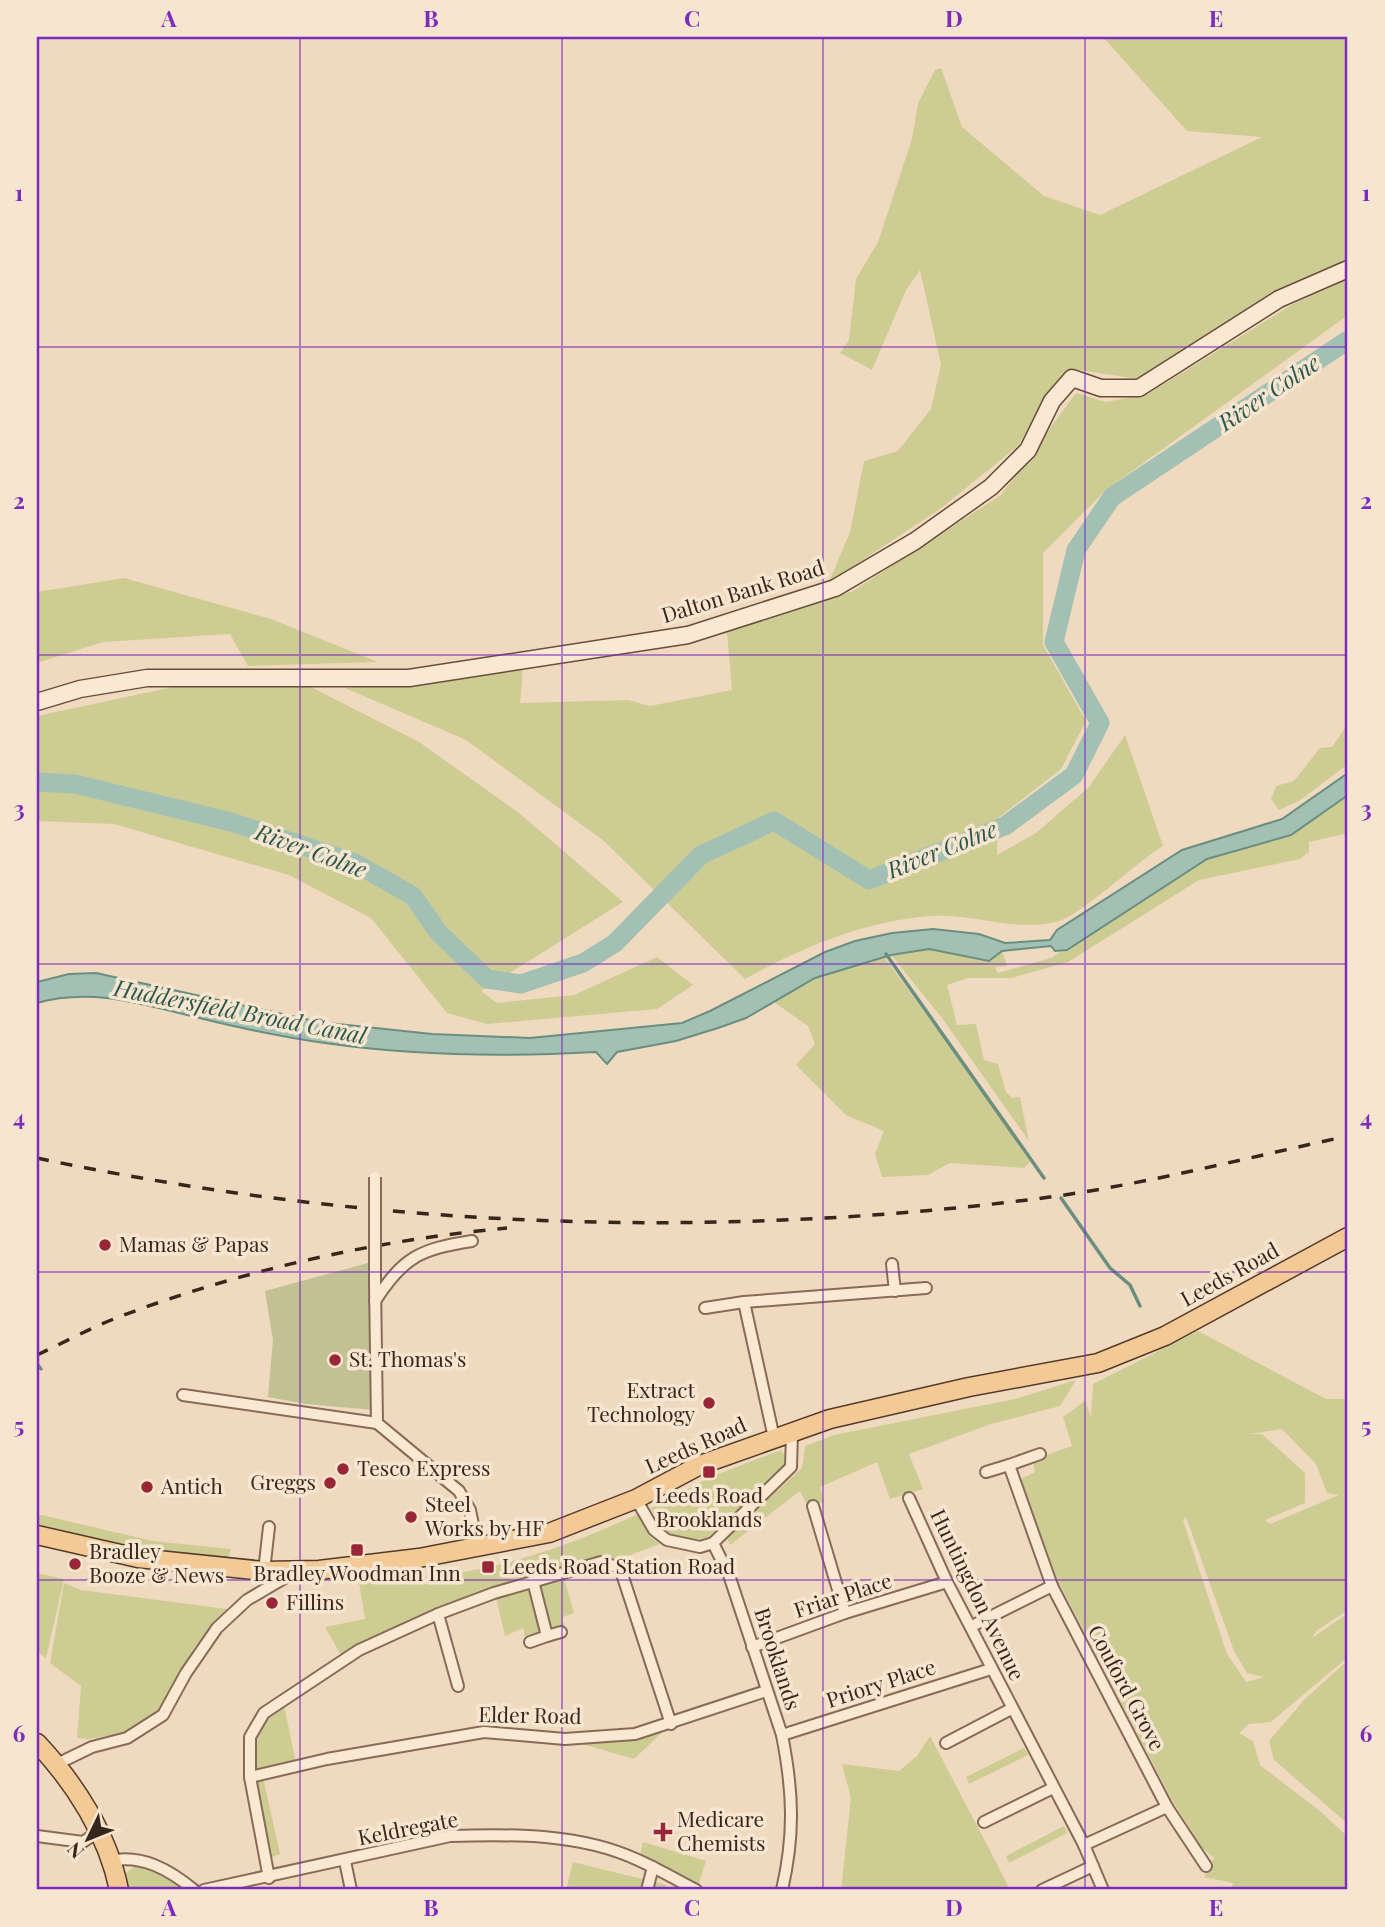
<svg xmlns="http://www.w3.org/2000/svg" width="1385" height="1927" viewBox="0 0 1385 1927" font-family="'Playfair Display',serif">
  <rect width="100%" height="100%" fill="#efdabf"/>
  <g fill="#cdcc93" fill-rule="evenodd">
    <path d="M 1103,37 L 1348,37 L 1348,259 L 1276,291 L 1137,379 L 1073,369 L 1052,387 L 1018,446 L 940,509 L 829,582 L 850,532 L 864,461 L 898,451 L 931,409 L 941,365 L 920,270 L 906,290 L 872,370 L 840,353 L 849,340 L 856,279 L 878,242 L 912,139 L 918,103 L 935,70 L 941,68 L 962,127 L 1044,196 L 1100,215 L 1262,137 L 1187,131 Z"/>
    <path d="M 1348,279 L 1348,315 L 1106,490 L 1043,553 L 1043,645 L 1086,721 L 1061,769 L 998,818 L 997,855 L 1036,833 L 1089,787 L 1125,735 L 1163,846 C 1138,861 1081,915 1059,921 C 1015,933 974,913 931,916 C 864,921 803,947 745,979 L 604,841 L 466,740 L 345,688 L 441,680 L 523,669 L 520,703 L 628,700 L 650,706 L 732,690 L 727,632 L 853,591 L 1001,495 L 1076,393 L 1106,402 L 1148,394 L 1293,304 Z"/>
    <path d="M 124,578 L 271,619 L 378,662 L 248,666 L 230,634 L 103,642 L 37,663 L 37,592 Z"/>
    <path d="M 192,683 L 305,684 L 419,742 L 519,813 L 623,902 L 481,991 L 497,1003 L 574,995 L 657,957 L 693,985 L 657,1009 L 487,1024 L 447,1013 L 371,918 L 289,875 L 114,824 L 37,821 L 37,716 Z"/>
    <path d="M 1348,724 L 1348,764 L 1299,801 L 1279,810 L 1271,799 L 1276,786 L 1294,781 L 1320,748 L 1332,747 Z"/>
    <path d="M 1348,795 L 1348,833 L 1309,842 L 1309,852 L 1300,859 L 1199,880 L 1068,962 L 1012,978 L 968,978 L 947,985 L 957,1025 L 976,1024 L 984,1060 L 998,1064 L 1006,1092 L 1012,1098 L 1020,1097 L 1029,1141 L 942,1018 L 891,955 L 929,949 L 989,961 L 1002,951 L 1007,966 L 995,967 L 998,973 L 1051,958 L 1207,859 L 1291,835 Z"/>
    <path d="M 884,957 L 977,1083 L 1030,1162 L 1024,1168 L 950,1163 L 928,1175 L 882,1177 L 875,1154 L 884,1131 L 846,1115 L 796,1065 L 815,1044 L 808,1026 L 774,1002 L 815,978 Z"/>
    <path d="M 1198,1331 L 1326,1399 L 1348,1399 L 1348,1610 L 1316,1631 L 1312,1638 L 1348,1613 L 1348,1657 L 1271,1722 L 1249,1724 L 1239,1733 L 1253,1741 L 1260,1765 L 1320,1811 L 1348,1837 L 1348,1890 L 1231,1890 L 1233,1883 L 1204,1877 L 1214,1858 L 1202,1848 L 1172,1800 L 1056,1577 L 1021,1479 L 1035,1472 L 1033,1460 L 1072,1446 L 1063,1417 L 1085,1401 L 1091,1417 L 1093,1384 ZM 1282,1429 L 1316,1464 L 1327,1493 L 1339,1495 L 1270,1524 L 1265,1520 L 1305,1503 L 1305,1473 L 1262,1434 L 1249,1434 ZM 1186,1517 L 1234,1651 L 1247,1673 L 1264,1677 L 1246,1682 L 1227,1654 L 1183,1520 Z"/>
    <path d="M 1076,1380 L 1060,1406 L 991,1424 L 909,1454 L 923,1489 L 890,1499 L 877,1462 L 820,1487 L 824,1502 L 808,1507 L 800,1491 L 730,1545 L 727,1537 L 802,1468 L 805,1446 L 834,1435 L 1015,1399 Z"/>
    <path d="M 781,1450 C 789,1460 785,1467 779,1477 L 708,1537 C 679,1544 662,1534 651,1508 L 713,1476 Z"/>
    <path d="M 37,1514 L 153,1541 L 231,1549 L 227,1560 L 143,1550 L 37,1526 Z"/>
    <path d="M 638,1514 L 650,1537 L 660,1544 L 616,1560 L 595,1559 L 561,1568 L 574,1613 L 562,1617 L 566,1632 L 527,1646 L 523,1628 L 505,1636 L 496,1597 L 490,1588 L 436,1607 L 341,1655 L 325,1627 L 365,1619 L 358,1576 C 382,1576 408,1579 433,1576 C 503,1569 574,1544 638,1514 Z"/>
    <path d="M 37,1573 L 64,1579 L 46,1658 L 37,1651 Z"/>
    <path d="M 64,1583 L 81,1590 L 227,1609 L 196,1645 L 161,1709 L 124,1733 L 88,1739 L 77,1738 L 81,1686 L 50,1663 Z"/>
    <path d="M 1348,1660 L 1348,1824 L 1274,1760 L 1269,1741 L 1304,1700 Z"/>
    <path d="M 284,1705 L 297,1768 L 263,1777 L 280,1854 L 270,1858 L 251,1747 L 269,1716 Z"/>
    <path d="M 669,1726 L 634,1759 L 565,1739 Z"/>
    <path d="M 930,1736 L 998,1866 L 1008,1886 L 1006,1890 L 841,1890 L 851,1798 L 842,1764 L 899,1771 L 917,1756 Z"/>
    <path d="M 1024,1748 L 1028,1755 L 969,1784 L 966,1777 Z"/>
    <path d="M 1064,1826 L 1067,1833 L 1009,1863 L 1006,1856 Z"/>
    <path d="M 643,1842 L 706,1861 L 698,1886 L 640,1856 Z"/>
    <path d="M 573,1862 L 666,1885 L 665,1890 L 566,1890 Z"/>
    <path d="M 147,1865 L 194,1890 L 119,1890 L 117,1880 L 134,1867 Z"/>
  </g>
  <path fill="#c1c193" d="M 368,1263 L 373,1410 L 306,1404 L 268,1397 L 273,1340 L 265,1291 Z"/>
  <path fill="#a3c0b4" stroke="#6a8e80" stroke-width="2" d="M 1348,773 L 1348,795 L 1291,835 L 1207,859 L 1067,950 L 1055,951 L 1051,946 L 1002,951 L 989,961 L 929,949 L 891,955 L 815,978 L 746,1018 L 718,1028 L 676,1041 L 617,1052 L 607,1064 L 596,1052 C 506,1057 415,1056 325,1043 C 282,1037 240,1028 199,1018 C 144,1005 93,987 37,1003 L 37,982 L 69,974 L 96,973 L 319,1022 L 432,1034 L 530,1038 L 682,1023 L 710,1011 L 825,952 L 855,941 L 892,933 L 933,929 L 979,934 L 1005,943 L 1050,940 L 1057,930 L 1182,850 L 1282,819 Z"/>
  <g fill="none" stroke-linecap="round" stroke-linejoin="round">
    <g stroke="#6a8e80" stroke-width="3.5">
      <path d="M 886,954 L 1044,1178"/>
      <path d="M 1061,1198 L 1110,1268 L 1130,1285 L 1140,1306"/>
      <path d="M 37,1364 L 41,1369"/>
    </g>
    <path stroke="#a3c0b4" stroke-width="19" d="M 37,782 L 75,784 L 231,822 L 355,863 L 413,896 L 439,933 L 487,979 L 521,984 L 583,963 L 615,943 L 701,855 L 774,821 L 869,880 L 1005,826 L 1074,775 L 1100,723 L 1054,642 L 1076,550 L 1112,497 L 1348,340"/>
    <defs>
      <g id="street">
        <path d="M 892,1264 L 895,1291"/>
        <path d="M 375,1283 L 377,1423 L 459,1491 L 470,1510 L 478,1549"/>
        <path d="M 375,1301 C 404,1256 421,1249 472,1241"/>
        <path d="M 705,1308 L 744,1302"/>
        <path d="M 183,1395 L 377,1423"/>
        <path d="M 774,1438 L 744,1302 L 926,1288"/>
        <path d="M 1040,1454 L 1009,1465 L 1052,1586 L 1167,1807"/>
        <path d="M 986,1472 L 1009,1465"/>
        <path d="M 909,1498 L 947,1582 L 1084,1845 L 1103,1890"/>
        <path d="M 636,1499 L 654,1530 L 667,1540 L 700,1547 L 713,1543 L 791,1467 L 792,1432"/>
        <path d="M 813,1506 L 845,1613"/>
        <path d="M 713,1543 L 729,1575 L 782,1735 C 793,1791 795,1834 782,1890"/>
        <path d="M 264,1571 L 269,1527"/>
        <path d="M 438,1614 L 458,1686"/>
        <path d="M 972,1626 L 1052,1586"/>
        <path d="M 547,1636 L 561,1632"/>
        <path d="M 530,1642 L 547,1636 L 533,1581"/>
        <path d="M 752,1647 L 845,1613 L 947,1582"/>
        <path d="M 782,1735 L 991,1669"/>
        <path d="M 946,1743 L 1011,1709"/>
        <path d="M 57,1764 L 92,1747 L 127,1738 L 163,1715 L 186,1673 L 217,1628 L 247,1600 L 293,1573"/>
        <path d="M 250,1777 L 327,1759 L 484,1732 L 565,1739 L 635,1734 L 766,1691"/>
        <path d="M 984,1822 L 1053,1788"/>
        <path d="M 37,1836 L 83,1842 L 99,1831"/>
        <path d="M 1084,1845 L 1167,1807 L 1206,1866"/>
        <path d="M 110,1861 C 142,1854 170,1870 194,1890"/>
        <path d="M 345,1861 L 351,1890"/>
        <path d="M 269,1878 L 250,1777 L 250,1737 L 264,1713 L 359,1650 L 438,1614 L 494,1593 L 601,1562 L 620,1568 L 671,1724"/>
        <path d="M 204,1890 L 450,1836 C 512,1834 580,1833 638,1860 C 658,1869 677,1880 696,1890"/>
        <path d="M 647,1890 L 653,1867"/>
        <path d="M 1042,1890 L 1093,1866"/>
      </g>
      <path id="secondary" d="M 37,702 L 80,689 L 147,678 L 409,678 L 688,635 L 835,588 L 915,541 L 991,487 L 1028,450 L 1052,401 L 1072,378 L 1101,388 L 1139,388 L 1279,299 L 1348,269"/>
      <g id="primary">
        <path d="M 37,1535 L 138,1558 L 264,1571 L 319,1570 L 419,1558 L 549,1533 L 636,1499 L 700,1465 L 830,1419 L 969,1387 L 1098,1363 L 1165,1336 L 1348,1237"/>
        <path d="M 37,1743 C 75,1783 108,1835 119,1890"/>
      </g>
    </defs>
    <use href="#street" stroke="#886b57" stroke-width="14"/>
    <use href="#secondary" stroke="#694c3b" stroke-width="19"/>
    <use href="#primary" stroke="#553a2c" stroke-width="21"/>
    <use href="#street" stroke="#f9e9d3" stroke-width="10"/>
    <use href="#secondary" stroke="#f9e9d3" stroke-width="16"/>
    <use href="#primary" stroke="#f3ca96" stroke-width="18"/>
    <g stroke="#37261c" stroke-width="3.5" stroke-dasharray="12 12" stroke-linecap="butt">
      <path d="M 37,1158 C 365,1227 702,1241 1035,1199 C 1140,1186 1245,1158 1348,1136"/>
      <path d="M 37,1355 C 65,1342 94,1326 124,1315 C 247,1269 377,1240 507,1228"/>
    </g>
    <defs>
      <path id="street-bridge" d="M 375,1283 L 375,1177"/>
    </defs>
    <use href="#street-bridge" stroke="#886b57" stroke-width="14" stroke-linecap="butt"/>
    <use href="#street-bridge" stroke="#f9e9d3" stroke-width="10"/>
  </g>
  <path fill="none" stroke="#7b2cbf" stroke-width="2" stroke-opacity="0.55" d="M 300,37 L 300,1890M 562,37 L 562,1890M 823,37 L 823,1890M 1085,37 L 1085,1890M 37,347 L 1348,347M 37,655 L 1348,655M 37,964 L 1348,964M 37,1272 L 1348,1272M 37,1580 L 1348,1580"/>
  <g fill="#982636" stroke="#f6e6cf" stroke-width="2.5">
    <circle cx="105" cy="1245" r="7"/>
    <circle cx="335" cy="1360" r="7"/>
    <circle cx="709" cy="1403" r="7"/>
    <circle cx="343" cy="1469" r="7"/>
    <rect x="702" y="1465" width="14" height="14" rx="3.5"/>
    <circle cx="330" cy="1483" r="7"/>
    <circle cx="147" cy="1487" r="7"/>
    <circle cx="411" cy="1517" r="7"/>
    <rect x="350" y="1543" width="14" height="14" rx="3.5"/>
    <circle cx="75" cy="1564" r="7"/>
    <rect x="481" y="1560" width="14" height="14" rx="3.5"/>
    <circle cx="272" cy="1603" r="7"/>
    <path d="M659.5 1821.5h7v7h7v7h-7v7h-7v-7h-7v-7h7z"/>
  </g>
  <g text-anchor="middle" stroke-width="7" stroke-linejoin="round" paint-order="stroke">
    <g font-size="21" fill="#37261c" stroke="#f6e6cf">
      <text transform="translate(743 592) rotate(-17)" y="7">Dalton Bank Road</text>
      <text transform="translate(1230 1275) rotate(-29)" y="7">Leeds Road</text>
      <text transform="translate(696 1446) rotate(-24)" y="7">Leeds Road</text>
      <text transform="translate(977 1595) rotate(64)" y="7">Huntingdon Avenue</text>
      <text transform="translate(843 1596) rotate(-18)" y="7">Friar Place</text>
      <text transform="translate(777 1659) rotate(72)" y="7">Brooklands</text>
      <text transform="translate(881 1684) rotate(-18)" y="7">Priory Place</text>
      <text transform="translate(1126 1688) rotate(62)" y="7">Couford Grove</text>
      <text transform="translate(530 1716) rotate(1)" y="7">Elder Road</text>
      <text transform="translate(408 1829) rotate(-11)" y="7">Keldregate</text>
    </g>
    <g font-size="21" fill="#37261c" stroke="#f6e6cf" text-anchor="start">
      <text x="119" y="1252">Mamas &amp; Papas</text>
      <text x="349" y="1367">St. Thomas's</text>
      <text x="695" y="1398" text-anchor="end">Extract<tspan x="695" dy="24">Technology</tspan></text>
      <text x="357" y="1476">Tesco Express</text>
      <text x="316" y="1490" text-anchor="end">Greggs</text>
      <text x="161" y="1494">Antich</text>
      <text x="709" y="1503" text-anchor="middle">Leeds Road<tspan x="709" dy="24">Brooklands</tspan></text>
      <text x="425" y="1512">Steel<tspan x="425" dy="24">Works by HF</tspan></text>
      <text x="89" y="1559">Bradley<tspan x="89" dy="24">Booze &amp; News</tspan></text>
      <text x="502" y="1574">Leeds Road Station Road</text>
      <text x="357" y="1581" text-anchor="middle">Bradley Woodman Inn</text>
      <text x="286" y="1610">Fillins</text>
      <text x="677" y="1827">Medicare<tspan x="677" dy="24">Chemists</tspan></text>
    </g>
    <g font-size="23" font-style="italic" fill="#2b574f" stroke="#f6e6cf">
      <text transform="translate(1269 393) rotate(-34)" y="8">River Colne</text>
      <text transform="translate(942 850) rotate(-22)" y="8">River Colne</text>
      <text transform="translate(311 851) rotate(20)" y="8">River Colne</text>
      <text transform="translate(240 1012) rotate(11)" y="8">Huddersfield Broad Canal</text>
    </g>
  </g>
  <rect width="1385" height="1927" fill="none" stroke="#f6e6cf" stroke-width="77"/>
  <g transform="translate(88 1839) rotate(227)" stroke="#f6e6cf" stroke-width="5" paint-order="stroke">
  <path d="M0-5L12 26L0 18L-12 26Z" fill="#37261c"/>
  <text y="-10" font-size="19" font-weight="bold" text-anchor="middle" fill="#37261c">N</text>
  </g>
  <rect x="38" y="38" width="1308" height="1850" fill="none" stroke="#7b2cbf" stroke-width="2.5"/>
  <g font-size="23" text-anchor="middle" font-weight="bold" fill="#7b2cbf">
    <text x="169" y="27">A</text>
    <text x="431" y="27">B</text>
    <text x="692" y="27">C</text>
    <text x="954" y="27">D</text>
    <text x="1216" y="27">E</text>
    <text x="19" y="201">1</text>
    <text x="1366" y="201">1</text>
    <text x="19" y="509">2</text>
    <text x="1366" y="509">2</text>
    <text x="19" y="817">3</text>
    <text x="1366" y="817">3</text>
    <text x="19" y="1126">4</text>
    <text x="1366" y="1126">4</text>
    <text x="19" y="1434">5</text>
    <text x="1366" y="1434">5</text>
    <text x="19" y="1742">6</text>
    <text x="1366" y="1742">6</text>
    <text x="169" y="1916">A</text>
    <text x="431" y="1916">B</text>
    <text x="692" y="1916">C</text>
    <text x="954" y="1916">D</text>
    <text x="1216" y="1916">E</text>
  </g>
</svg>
